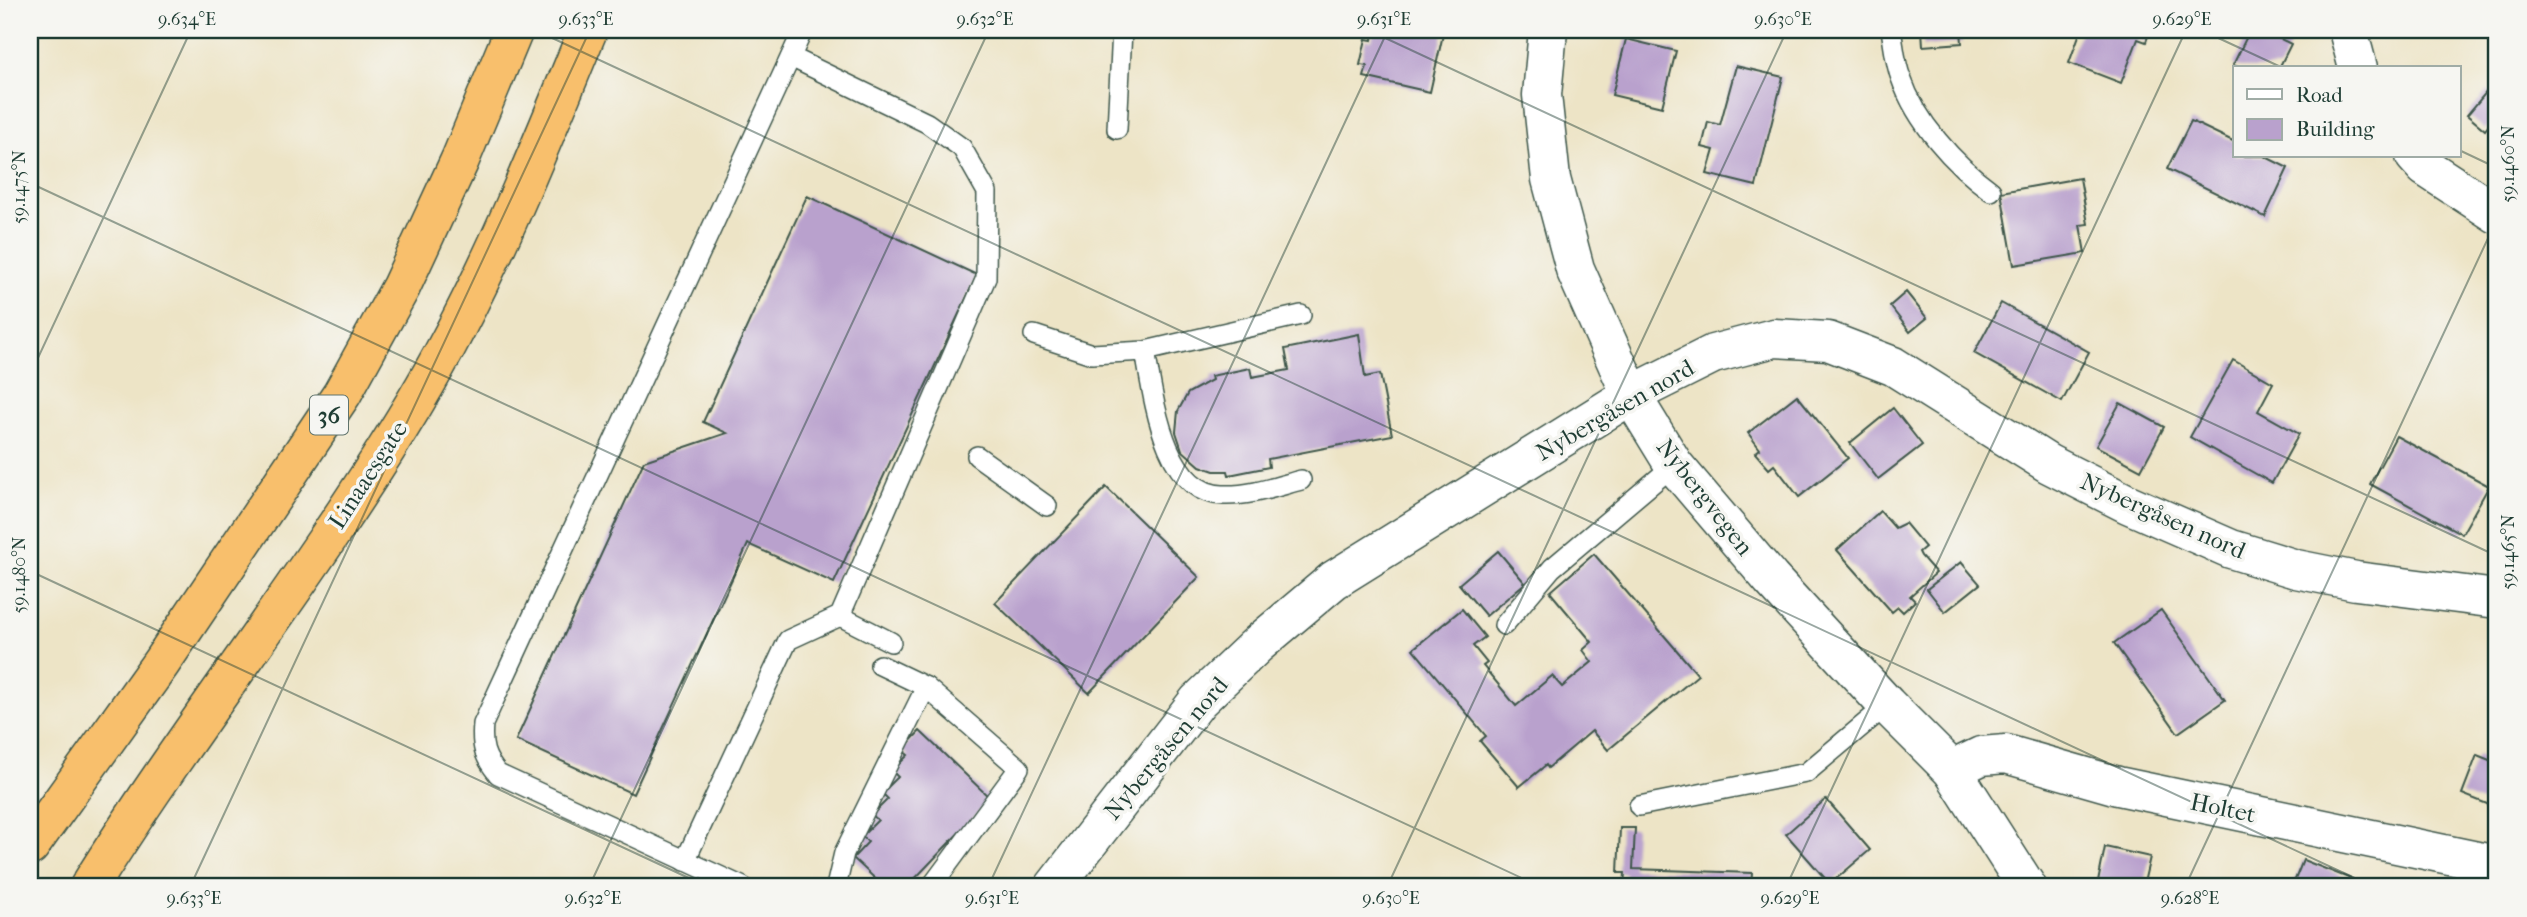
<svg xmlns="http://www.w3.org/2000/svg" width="2527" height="917" viewBox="0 0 2527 917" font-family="'IM FELL French Canon',serif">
  <rect width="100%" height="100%" fill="#f6f6f2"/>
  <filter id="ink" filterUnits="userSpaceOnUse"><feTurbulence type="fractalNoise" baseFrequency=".0143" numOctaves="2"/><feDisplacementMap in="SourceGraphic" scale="14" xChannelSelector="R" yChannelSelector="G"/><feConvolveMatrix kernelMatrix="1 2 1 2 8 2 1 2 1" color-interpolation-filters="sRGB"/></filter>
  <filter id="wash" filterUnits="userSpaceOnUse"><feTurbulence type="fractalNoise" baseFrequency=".00686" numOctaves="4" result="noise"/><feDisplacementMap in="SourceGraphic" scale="28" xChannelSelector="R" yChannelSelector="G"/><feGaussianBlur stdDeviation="1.57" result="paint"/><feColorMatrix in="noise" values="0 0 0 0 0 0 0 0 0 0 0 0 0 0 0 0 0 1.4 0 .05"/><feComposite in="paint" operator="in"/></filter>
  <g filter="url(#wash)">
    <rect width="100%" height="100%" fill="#ede4c6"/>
    <g id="blocks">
      <g fill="#b9a1cd">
        <path d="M 1374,30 L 1444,30 L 1430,92 L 1364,77 L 1367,66 L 1360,65 L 1366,39 L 1372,40 Z"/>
        <path d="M 1922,30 L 1961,30 L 1962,43 L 1923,46 Z"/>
        <path d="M 2081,30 L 2150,30 L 2146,42 L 2138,39 L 2121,83 L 2069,63 Z"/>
        <path d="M 2250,30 L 2262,30 L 2291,44 L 2279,68 L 2240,68 L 2233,65 Z"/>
        <path d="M 1626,39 L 1676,51 L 1662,107 L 1612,95 Z"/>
        <path d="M 1736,66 L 1783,77 L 1756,186 L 1707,174 L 1714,150 L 1702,147 L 1708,122 L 1720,125 Z"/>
        <path d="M 2488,90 L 2497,98 L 2497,115 L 2485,130 L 2467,115 Z"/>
        <path d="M 2191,121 L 2235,142 L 2235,156 L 2264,156 L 2288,168 L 2265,217 L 2167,169 Z"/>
        <path d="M 2080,178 L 2088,224 L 2080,225 L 2085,253 L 2014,265 L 2001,192 Z"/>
        <path d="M 807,196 L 977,275 L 834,583 L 748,544 L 633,794 L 516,740 L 644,461 L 727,433 L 703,422 Z"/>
        <path d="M 1906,292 L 1927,318 L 1910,332 L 1890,306 Z"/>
        <path d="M 2001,303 L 2089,352 L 2062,402 L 1974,353 Z"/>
        <path d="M 1359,334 L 1365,377 L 1380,374 L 1392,435 L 1268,459 L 1269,467 L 1229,475 L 1228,471 L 1214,471 L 1200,466 L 1182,450 L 1176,432 L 1178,411 L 1188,393 L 1212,380 L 1211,376 L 1250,368 L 1252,377 L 1289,370 L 1285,349 Z"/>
        <path d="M 2233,360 L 2273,383 L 2258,411 L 2299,434 L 2272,483 L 2190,437 Z"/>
        <path d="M 1797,395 L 1848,458 L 1799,497 L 1774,465 L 1769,469 L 1755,453 L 1760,449 L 1748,433 Z"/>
        <path d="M 2120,403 L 2164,427 L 2141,470 L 2096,446 Z"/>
        <path d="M 1893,408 L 1922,445 L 1878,479 L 1850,443 Z"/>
        <path d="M 2396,436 L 2489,486 L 2462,534 L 2370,484 Z"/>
        <path d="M 1106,487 L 1199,577 L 1089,693 L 995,603 Z"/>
        <path d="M 1880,511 L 1895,528 L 1905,523 L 1925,547 L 1919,552 L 1921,556 L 1936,573 L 1910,596 L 1915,601 L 1903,612 L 1898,607 L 1892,612 L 1837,550 Z"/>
        <path d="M 1498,551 L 1525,583 L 1486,616 L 1459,584 Z"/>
        <path d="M 1594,554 L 1698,675 L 1608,750 L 1592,731 L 1548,768 L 1546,765 L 1519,787 L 1480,741 L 1486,736 L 1413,649 L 1462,609 L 1485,637 L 1473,646 L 1487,663 L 1483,666 L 1516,706 L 1552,676 L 1562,687 L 1592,662 L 1583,650 L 1592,642 L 1550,592 Z"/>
        <path d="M 1961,562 L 1980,584 L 1945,612 L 1927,589 Z"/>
        <path d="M 2161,610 L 2225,700 L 2178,733 L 2114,643 Z"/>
        <path d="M 920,731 L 991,799 L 907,887 L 884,887 L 853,858 L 868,842 L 862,836 L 878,820 L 872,815 L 888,799 L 882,793 L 898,777 L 892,771 L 908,755 L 902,750 Z"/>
        <path d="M 2477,755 L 2497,763 L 2497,808 L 2462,794 Z"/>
        <path d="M 1826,799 L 1870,850 L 1830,884 L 1786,834 Z"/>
        <path d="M 1620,828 L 1635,828 L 1633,869 L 1752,873 L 1751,887 L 1624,887 L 1625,873 L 1618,873 Z"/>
        <path d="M 2105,847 L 2150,857 L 2143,887 L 2097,887 Z"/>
        <path d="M 2303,860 L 2366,885 L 2366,887 L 2292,887 Z"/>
      </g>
    </g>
  </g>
  <g filter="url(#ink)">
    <use href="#blocks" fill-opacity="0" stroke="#3e564a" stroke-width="2"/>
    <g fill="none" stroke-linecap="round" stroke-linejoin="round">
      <defs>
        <g id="service">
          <path d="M 1891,30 C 1894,45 1895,63 1901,78 C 1916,122 1954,164 1991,191"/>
          <path d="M 1117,129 L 1122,30"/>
          <path d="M 1034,335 L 1092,354 L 1145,351 L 1301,315"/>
          <path d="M 1145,351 C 1153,393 1163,494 1223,495 C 1250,496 1275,487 1301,480"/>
          <path d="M 977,456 L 1047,506"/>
          <path d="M 840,616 L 891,642"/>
          <path d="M 1504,625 L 1552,568 L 1674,465"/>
          <path d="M 880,665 L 926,687 L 1019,768 L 931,887"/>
          <path d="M 1639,806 L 1806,773 L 1887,705"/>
          <path d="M 685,861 L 788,640 L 840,616 L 986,278 L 987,192 L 962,148 L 927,123 L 791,57"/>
          <path d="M 743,887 L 498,774 C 484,757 481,746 483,724 L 803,30"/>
          <path d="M 836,887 L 844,853 L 926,687"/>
        </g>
        <g id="minor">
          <path d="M 1548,30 L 1542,95 L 1551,179 L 1575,269 L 1631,395 L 1674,465 L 1771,579 L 1887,705 L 1952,770 L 2027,887"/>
          <path d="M 2348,30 L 2358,68"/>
          <path d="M 2415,156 L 2425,167 L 2497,214"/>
          <path d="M 1952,770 L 1981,756 L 2006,754 L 2118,786 L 2497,865"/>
          <path d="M 1054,887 L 1198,701 L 1258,644 L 1334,580 L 1631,395 L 1713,354 L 1774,338 L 1828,341 L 1893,366 L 2049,464 L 2128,504 L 2231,549 L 2296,569 L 2356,581 L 2497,599"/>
        </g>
        <g id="trunk">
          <path d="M 30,846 L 161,663 L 342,394 L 401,287 L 460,160 L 514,30"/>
          <path d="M 89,887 C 192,722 314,571 414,404 C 485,286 536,157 588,30"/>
        </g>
      </defs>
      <use href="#service" stroke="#3e564a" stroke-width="22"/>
      <use href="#minor" stroke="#3e564a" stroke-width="41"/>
      <use href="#trunk" stroke="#3e564a" stroke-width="41"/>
      <use href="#service" stroke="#fff" stroke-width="19"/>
      <use href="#minor" stroke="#fff" stroke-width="38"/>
      <use href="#trunk" stroke="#f8bf6c" stroke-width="38"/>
    </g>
  </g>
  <path fill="none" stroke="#1f3d34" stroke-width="2" stroke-opacity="0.45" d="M 535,30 L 2374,887M 1368,30 L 2497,556M 2201,30 L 2283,68M 2459,150 L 2497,168M 30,183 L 1541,887M 30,375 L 191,30M 30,571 L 708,887M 190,887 L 590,30M 589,887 L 989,30M 988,887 L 1388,30M 1387,887 L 1787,30M 1786,887 L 2186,30M 2185,887 L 2497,219"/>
  <g text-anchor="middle" stroke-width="7" stroke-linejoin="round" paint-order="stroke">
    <rect fill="#f6f6f2" stroke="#60746d" stroke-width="2" x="310" y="395.5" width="38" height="39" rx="5"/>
    <g font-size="23" font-weight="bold" fill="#1f3d34">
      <text x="329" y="423">36</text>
    </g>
    <g font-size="24" fill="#1f3d34" stroke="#f6f6f2">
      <text transform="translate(1615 410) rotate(-30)" y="8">Nybergåsen nord</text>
      <text transform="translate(368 475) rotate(-57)" y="8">Linaaesgate</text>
      <text transform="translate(1705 497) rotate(52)" y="8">Nybergvegen</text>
      <text transform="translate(2163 516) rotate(24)" y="8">Nybergåsen nord</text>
      <text transform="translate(1166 748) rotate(-50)" y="8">Nybergåsen nord</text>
      <text transform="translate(2223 808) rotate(12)" y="8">Holtet</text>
    </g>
  </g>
  <rect width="2527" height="917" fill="none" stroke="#f6f6f2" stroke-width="77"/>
  <rect x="2233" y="66" width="228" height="91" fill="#f6f6f2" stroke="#a0aca6" stroke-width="2"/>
  <rect x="2247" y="89" width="35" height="10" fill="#ffffff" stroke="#a0aca6" stroke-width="2"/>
  <text x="2296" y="102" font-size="21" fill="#1f3d34">Road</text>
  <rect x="2247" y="119" width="35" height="21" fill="#b9a1cd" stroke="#a0aca6" stroke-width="2"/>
  <text x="2296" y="136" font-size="21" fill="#1f3d34">Building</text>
  <rect x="38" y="38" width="2450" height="840" fill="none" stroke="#1f3d34" stroke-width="2.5"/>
  <g font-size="18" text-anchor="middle" fill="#1f3d34">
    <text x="187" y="25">9.634°E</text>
    <text x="586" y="25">9.633°E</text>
    <text x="985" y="25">9.632°E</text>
    <text x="1384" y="25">9.631°E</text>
    <text x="1783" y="25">9.630°E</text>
    <text x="2182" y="25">9.629°E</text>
    <text transform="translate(2508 164) rotate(-90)" y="6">59.1460°N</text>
    <text transform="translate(19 187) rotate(-90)" y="6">59.1475°N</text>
    <text transform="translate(2508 552) rotate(-90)" y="6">59.1465°N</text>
    <text transform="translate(19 575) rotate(-90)" y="6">59.1480°N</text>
    <text x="194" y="904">9.633°E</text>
    <text x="593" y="904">9.632°E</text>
    <text x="992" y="904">9.631°E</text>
    <text x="1391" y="904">9.630°E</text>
    <text x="1790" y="904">9.629°E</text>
    <text x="2190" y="904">9.628°E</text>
  </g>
</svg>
